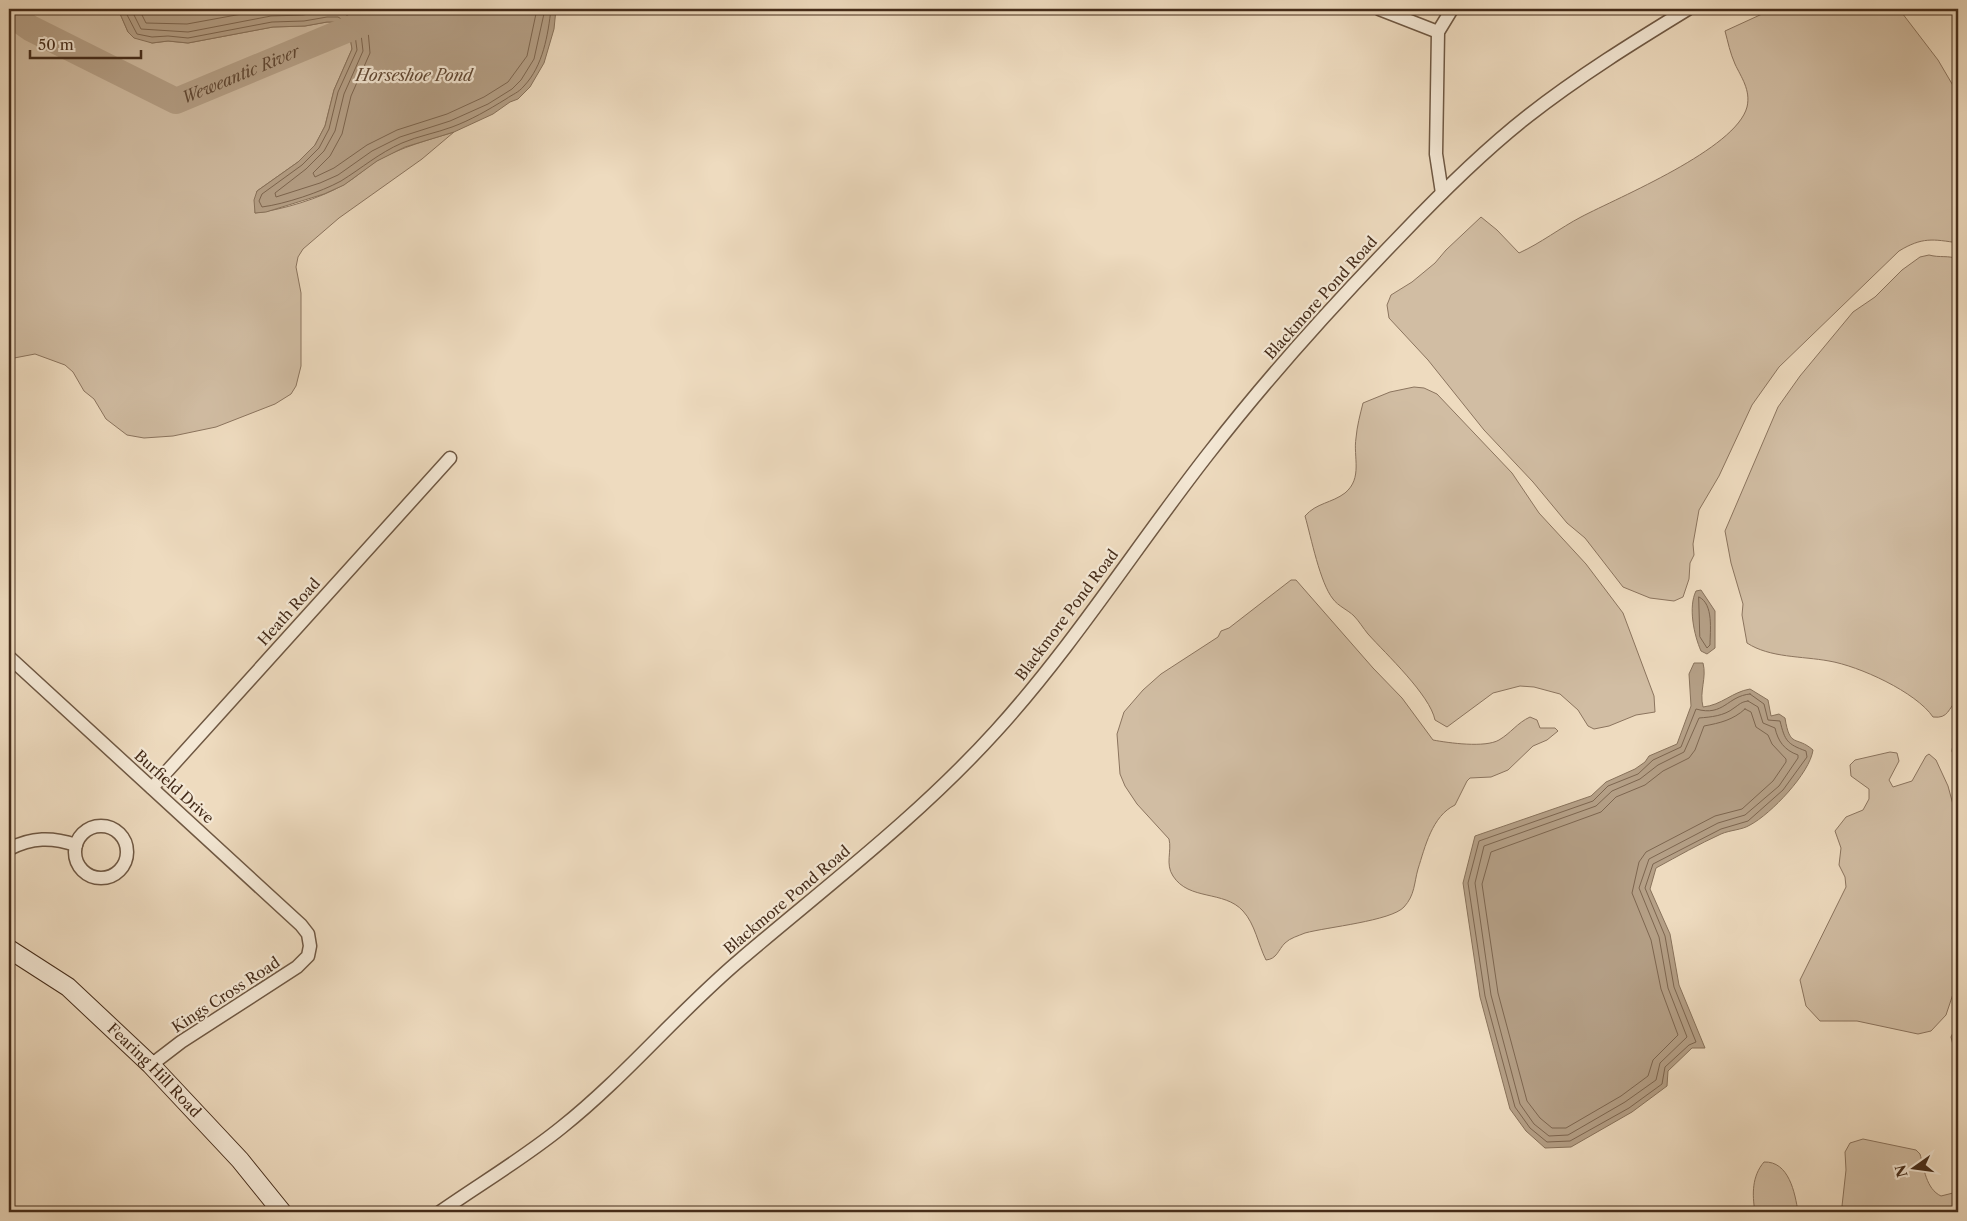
<svg xmlns="http://www.w3.org/2000/svg" width="1967" height="1221" viewBox="0 0 1967 1221" font-family="'Libre Caslon Text',serif">
  <rect width="100%" height="100%" fill="#eedbbf"/>
  <filter id="stains"><feTurbulence type="fractalNoise" baseFrequency=".004" numOctaves="4"/><feColorMatrix values="0 0 0 0 .2 0 0 0 0 .09 0 0 0 0 .02 0 0 0 .5 -.17"/></filter>
  <radialGradient id="worn" r=".72"><stop offset=".6" stop-color="#630" stop-opacity="0"/><stop offset="1" stop-color="#630" stop-opacity=".3"/></radialGradient>
  <g fill="#d1bda3" stroke="#8b745e">
    <path d="M 9,9 L 118,9 L 128,32 L 152,43 L 168,41 L 188,43 L 273,27 L 305,26 L 327,22 L 337,22 L 344,26 L 350,37 L 352,49 L 334,90 L 325,126 L 315,145 L 298,162 L 257,191 L 255,213 C 282,210 321,198 343,185 C 356,178 366,167 378,160 C 402,147 428,140 454,132 L 422,159 L 339,218 L 303,249 L 298,257 L 296,267 L 301,293 L 301,366 L 296,386 L 291,394 L 275,404 L 216,427 L 173,436 L 144,438 L 127,435 L 106,419 L 94,399 L 84,391 L 73,372 L 65,365 L 35,354 L 9,359 Z"/>
    <path d="M 1773,9 L 1899,9 L 1938,60 L 1958,94 L 1958,243 C 1933,239 1922,237 1899,251 L 1779,367 L 1752,405 L 1719,476 L 1699,510 L 1693,544 L 1694,555 L 1690,563 L 1689,579 L 1683,597 L 1674,601 L 1650,598 L 1623,587 L 1585,538 L 1567,523 L 1533,482 L 1484,430 L 1428,360 L 1389,318 L 1387,305 L 1391,295 L 1412,282 L 1435,263 L 1446,250 L 1481,217 L 1497,230 L 1519,253 C 1541,243 1560,228 1581,217 C 1619,197 1736,149 1747,107 C 1751,90 1741,77 1735,64 C 1730,53 1728,42 1725,31 Z"/>
    <path d="M 1929,255 C 1940,258 1948,255 1958,259 L 1958,699 C 1948,708 1949,719 1933,717 C 1916,692 1859,666 1829,661 C 1802,656 1770,658 1747,643 L 1742,615 L 1743,604 L 1731,563 L 1725,531 L 1778,407 L 1800,376 L 1853,312 L 1875,297 L 1902,270 L 1920,257 Z"/>
    <path d="M 1414,387 L 1424,388 L 1437,394 L 1512,473 L 1539,513 L 1586,564 L 1623,613 L 1654,696 L 1655,712 L 1636,715 L 1609,726 L 1594,729 L 1588,726 L 1578,710 L 1560,694 L 1534,687 L 1520,686 L 1493,693 L 1447,727 L 1435,720 C 1430,695 1386,654 1368,634 C 1363,628 1359,621 1354,616 C 1348,610 1338,606 1333,599 C 1320,583 1311,537 1305,516 C 1316,503 1332,503 1345,493 C 1363,478 1353,457 1356,438 C 1357,426 1360,415 1363,403 L 1390,392 Z"/>
    <path d="M 1291,580 L 1296,580 L 1373,668 L 1402,698 L 1433,740 C 1449,743 1485,748 1499,740 C 1511,733 1517,723 1530,717 L 1537,720 L 1540,728 L 1555,728 L 1558,731 L 1547,740 L 1533,746 L 1508,770 L 1491,777 L 1470,778 L 1467,781 L 1455,805 C 1432,816 1425,847 1418,869 C 1414,883 1415,895 1404,907 C 1391,921 1327,927 1305,933 C 1298,936 1290,938 1285,943 C 1278,950 1277,959 1266,960 C 1258,944 1255,924 1243,911 C 1224,890 1189,901 1173,876 C 1165,864 1172,851 1169,839 L 1137,804 L 1125,786 L 1120,774 L 1117,734 L 1124,712 L 1143,690 L 1161,674 L 1218,637 L 1221,631 L 1229,628 Z"/>
    <path d="M 1953,744 L 1958,745 L 1958,771 L 1952,751 Z"/>
    <path d="M 1890,752 L 1897,753 L 1899,761 L 1889,780 L 1893,787 L 1912,781 L 1926,756 L 1929,754 L 1936,760 L 1948,786 L 1958,823 L 1958,979 L 1946,1015 L 1931,1031 L 1918,1034 L 1857,1021 L 1820,1021 L 1806,1006 L 1800,980 L 1846,887 L 1845,877 L 1839,865 L 1841,848 L 1835,831 L 1846,817 L 1863,810 L 1869,799 L 1869,789 L 1851,776 L 1850,765 L 1855,760 Z"/>
    <path d="M 1958,1022 L 1958,1065 L 1951,1037 Z"/>
    <path d="M 1863,1139 L 1916,1150 L 1920,1154 C 1924,1168 1926,1189 1941,1196 L 1953,1193 L 1958,1185 L 1958,1212 L 1858,1212 L 1842,1206 L 1846,1170 L 1845,1152 L 1850,1143 Z"/>
    <path d="M 1764,1162 C 1789,1161 1795,1193 1798,1212 L 1755,1212 C 1752,1194 1752,1176 1764,1162 Z"/>
  </g>
  <g fill="#b5a087" stroke="#88725b">
    <path d="M 118,9 L 556,9 L 554,29 L 544,63 L 530,87 L 518,99 L 510,102 L 493,114 L 454,132 L 405,147 L 377,161 L 344,185 L 324,194 L 266,212 L 255,213 L 254,200 L 257,191 L 298,162 L 315,145 L 325,126 L 334,90 L 352,49 L 350,37 L 344,26 L 337,22 L 327,22 L 305,26 L 273,27 L 188,43 L 168,41 L 152,43 L 134,38 L 128,32 Z"/>
    <path d="M 1701,590 L 1715,611 L 1715,648 L 1707,654 L 1701,651 C 1694,635 1688,607 1696,591 Z"/>
    <path d="M 1694,663 L 1703,663 C 1707,678 1699,691 1703,707 C 1722,705 1732,692 1750,689 L 1768,700 L 1771,716 L 1779,714 L 1785,718 C 1790,749 1796,735 1813,750 C 1810,773 1771,814 1750,825 C 1742,830 1730,830 1721,834 C 1699,844 1678,856 1656,868 L 1650,889 L 1670,934 L 1679,985 L 1705,1048 L 1692,1048 L 1668,1071 L 1667,1086 L 1632,1112 L 1571,1147 L 1545,1148 L 1526,1131 L 1510,1109 L 1480,997 L 1463,883 L 1475,836 L 1591,796 L 1606,782 L 1635,769 L 1645,762 L 1649,756 L 1677,744 L 1691,706 L 1689,674 Z"/>
  </g>
  <g fill="none" stroke-linecap="round" stroke-linejoin="round">
    <g stroke="#7d6650" stroke-width="1">
      <path d="M 124,9 L 137,34 L 152,37 L 168,36 L 188,38 L 272,22 L 304,21 L 327,17 L 338,17 L 348,23 L 355,35 L 357,50 L 338,92 L 329,129 L 319,148 L 302,165 L 262,194 L 259,201 L 262,207 C 285,204 321,192 341,181 C 362,168 379,153 402,143 C 418,136 436,133 452,127 C 471,120 488,110 506,99 C 513,94 518,93 524,86 C 543,66 548,35 551,9"/>
      <path d="M 131,9 L 141,29 L 188,32 L 271,16 L 303,15 L 327,11 L 340,11 L 353,19 L 361,34 L 363,51 L 344,94 L 335,131 L 324,151 L 306,169 L 275,193 L 276,197 L 320,183 L 338,175 L 372,151 L 400,137 L 450,121 L 488,104 L 512,89 L 521,80 L 534,59 L 545,9"/>
      <path d="M 139,9 L 146,23 L 187,24 L 269,9"/>
      <path d="M 352,9 L 359,15 L 368,30 L 370,53 L 351,96 L 342,134 L 330,156 L 313,173 L 315,177 L 334,168 L 367,145 L 397,130 L 447,114 L 484,97 L 508,82 L 527,56 L 537,9"/>
      <path d="M 1699,597 C 1714,604 1710,631 1710,645 L 1707,648 L 1700,637 Z"/>
      <path d="M 1750,694 L 1764,704 L 1768,720 L 1780,721 C 1785,741 1787,744 1806,751 L 1807,757 L 1783,790 L 1748,821 L 1721,829 L 1653,864 L 1645,888 L 1665,936 L 1674,987 L 1696,1042 L 1689,1045 L 1665,1067 L 1662,1084 L 1629,1108 L 1570,1141 L 1547,1142 L 1530,1128 L 1515,1107 L 1485,996 L 1468,883 L 1479,841 L 1593,801 L 1608,786 L 1638,774 L 1653,760 L 1681,747 L 1696,709 C 1724,717 1727,696 1750,694 Z"/>
      <path d="M 1748,701 L 1758,707 L 1763,723 L 1775,728 C 1778,741 1784,750 1798,755 L 1798,758 L 1779,786 L 1745,815 L 1718,823 L 1649,859 L 1639,888 L 1659,937 L 1668,988 L 1687,1037 L 1660,1063 L 1656,1080 L 1625,1102 L 1568,1135 L 1549,1136 L 1534,1124 L 1520,1104 L 1491,995 L 1475,883 L 1484,846 L 1596,806 L 1612,791 L 1640,779 L 1658,765 L 1684,752 L 1699,718 C 1711,717 1724,716 1734,708 C 1740,704 1741,702 1748,701 Z"/>
      <path d="M 1745,709 L 1751,712 L 1756,727 L 1768,735 L 1772,744 L 1786,759 L 1786,762 L 1773,781 L 1742,809 L 1715,816 L 1646,852 L 1639,862 L 1632,893 L 1651,940 L 1661,989 L 1678,1035 L 1653,1060 L 1648,1076 L 1621,1096 L 1566,1128 L 1552,1128 L 1540,1118 L 1527,1101 L 1498,993 L 1482,884 L 1491,852 L 1601,812 L 1616,797 L 1645,785 L 1663,771 L 1689,758 L 1695,750 L 1704,726 C 1720,723 1733,720 1745,709 Z"/>
    </g>
    <path stroke="#b5a087" stroke-width="26" id="s1" d="M 9,13 L 30,28 L 176,101 L 397,9"/>
    <defs>
      <g id="street">
        <path d="M 1379,9 L 1438,32"/>
        <path d="M 1442,193 L 1436,154 L 1438,32 L 1452,9"/>
        <path d="M 9,657 L 301,925 L 308,934 L 310,946 L 308,956 L 297,967 L 181,1042 L 151,1065"/>
        <path d="M 152,788 L 450,458"/>
        <circle cx="101" cy="852" r="26"/>
        <path d="M 9,849 C 32,837 52,837 76,845"/>
        <path d="M 440,1212 C 480,1184 524,1158 562,1127 C 626,1076 678,1012 741,959 C 828,885 919,816 996,731 C 1074,645 1137,545 1209,453 C 1268,377 1333,305 1400,236 C 1440,194 1482,152 1528,116 C 1579,76 1634,42 1688,9"/>
      </g>
      <g id="secondary">
        <path id="s2" d="M 9,949 L 68,987 L 151,1065 L 240,1160 L 282,1212"/>
      </g>
    </defs>
    <use href="#street" stroke="#6f5843" stroke-width="15"/>
    <use href="#secondary" stroke="#452c1a" stroke-width="20"/>
    <use href="#street" stroke="#f4e8d5" stroke-width="12"/>
    <use href="#secondary" stroke="#f4e8d5" stroke-width="18"/>
  </g>
  <g text-anchor="middle" stroke-width="4.5" stroke-linejoin="round" paint-order="stroke">
    <g font-size="15" fill="#452c1a" stroke="#f4e8d5">
      <text transform="translate(1321 298) rotate(-48)" y="5">Blackmore Pond Road</text>
      <text transform="translate(289 612) rotate(-48)" y="5">Heath Road</text>
      <text transform="translate(1067 615) rotate(-53)" y="5">Blackmore Pond Road</text>
      <text transform="translate(174 787) rotate(42)" y="5">Burfield Drive</text>
      <text transform="translate(787 900) rotate(-40)" y="5">Blackmore Pond Road</text>
      <text transform="translate(226 995) rotate(-33)" y="5">Kings Cross Road</text>
      <text dy="5" stroke="none"><textPath href="#s2" startOffset="190">Fearing Hill Road</textPath></text>
    </g>
    <g font-size="16" font-style="italic" fill="#614935" stroke="#f4e8d5">
      <text dy="6" stroke="none"><textPath href="#s1" startOffset="259">Weweantic River</textPath></text>
      <text x="414" y="81">Horseshoe Pond</text>
    </g>
  </g>
  <rect width="1967" height="1221" fill="none" stroke="#eedbbf" stroke-width="30"/>
  <rect x="10" y="10" width="1947" height="1201" fill="none" stroke="#452c1a" stroke-width="2.5"/>
  <rect x="15" y="15" width="1937" height="1191" fill="none" stroke="#452c1a"/>
  <g transform="translate(1914 1168) rotate(256)" stroke="#f4e8d5" stroke-width="4" paint-order="stroke">
  <path d="M0-4L9 19L0 12L-9 19Z" fill="#452c1a"/>
  <text y="-8" font-size="14" font-weight="bold" text-anchor="middle" fill="#452c1a">N</text>
  </g>
  <path d="M30 50v8h111v-8" fill="none" stroke="#452c1a" stroke-width="2.5"/>
  <text x="38" y="50" font-size="15" fill="#452c1a" stroke="#f4e8d5" stroke-width="4" paint-order="stroke">50 m</text>
  <rect width="100%" height="100%" filter="url(#stains)"/>
  <rect width="100%" height="100%" fill="url(#worn)"/>
</svg>
